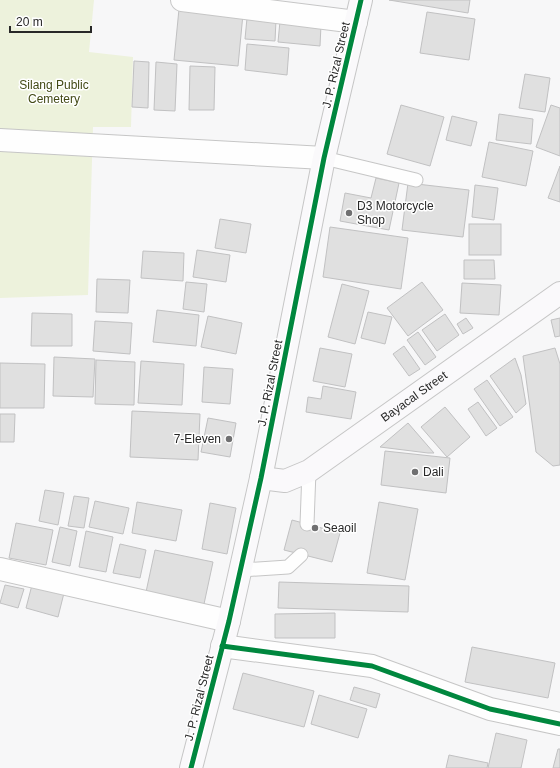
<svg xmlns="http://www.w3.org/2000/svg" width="560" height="768" viewBox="0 0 560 768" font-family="Helvetica,sans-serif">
  <rect width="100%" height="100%" fill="#f7f7f8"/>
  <path fill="#edf2dc" d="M 0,0 L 94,0 L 89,52 L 133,57 L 131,127 L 93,127 L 88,295 L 0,298 Z"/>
  <g fill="#e0e0e0" stroke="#c1c1c2">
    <path d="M 389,0 L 470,0 L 468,13 Z"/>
    <path d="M 179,9 L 243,14 L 238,66 L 174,60 Z"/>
    <path d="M 427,12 L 475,19 L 469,60 L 420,53 Z"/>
    <path d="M 247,18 L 276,20 L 275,41 L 245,39 Z"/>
    <path d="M 280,21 L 321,25 L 320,46 L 278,42 Z"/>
    <path d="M 247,44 L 289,48 L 287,75 L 245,70 Z"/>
    <path d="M 134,61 L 149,62 L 148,108 L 132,107 Z"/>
    <path d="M 156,62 L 177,64 L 175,111 L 154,110 Z"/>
    <path d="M 190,66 L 215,67 L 214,110 L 189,110 Z"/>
    <path d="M 525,74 L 550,78 L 545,112 L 519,108 Z"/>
    <path d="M 401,105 L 444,117 L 430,166 L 387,154 Z"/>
    <path d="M 551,105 L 560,108 L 560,156 L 536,147 Z"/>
    <path d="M 499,114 L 533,119 L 531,144 L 496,140 Z"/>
    <path d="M 452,116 L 477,122 L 471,146 L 446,140 Z"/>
    <path d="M 489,142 L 533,151 L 526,186 L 482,177 Z"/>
    <path d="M 560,166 L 560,202 L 548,198 Z"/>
    <path d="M 376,178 L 399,183 L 389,230 L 340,221 L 345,193 L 371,198 Z"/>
    <path d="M 408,183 L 469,190 L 463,237 L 402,230 Z"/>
    <path d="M 475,185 L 498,188 L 494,220 L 472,217 Z"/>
    <path d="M 220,219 L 251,224 L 246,253 L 215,248 Z"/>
    <rect x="469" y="224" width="32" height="31"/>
    <path d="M 330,227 L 408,238 L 401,289 L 323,277 Z"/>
    <path d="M 197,250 L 230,255 L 226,282 L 193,277 Z"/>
    <path d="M 143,251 L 184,253 L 183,281 L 141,278 Z"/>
    <path d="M 464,260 L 494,260 L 495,279 L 464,279 Z"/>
    <path d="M 97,279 L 130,280 L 128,313 L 96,312 Z"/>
    <path d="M 186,282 L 207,284 L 204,312 L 183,309 Z"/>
    <path d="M 422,282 L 443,310 L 408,336 L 387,308 Z"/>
    <path d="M 462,283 L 501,285 L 499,315 L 460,313 Z"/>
    <path d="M 342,284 L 369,291 L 355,344 L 328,337 Z"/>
    <path d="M 157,310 L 199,315 L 196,346 L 153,342 Z"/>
    <path d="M 368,312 L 392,317 L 385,344 L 361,338 Z"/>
    <path d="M 32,313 L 72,314 L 72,346 L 31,346 Z"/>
    <path d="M 445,314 L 459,335 L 437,351 L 422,330 Z"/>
    <path d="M 208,316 L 242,323 L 236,354 L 201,347 Z"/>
    <path d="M 466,318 L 473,328 L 463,334 L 457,324 Z"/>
    <path d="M 560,318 L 560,336 L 555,337 L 551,320 Z"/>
    <path d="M 95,321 L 132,323 L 130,354 L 93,351 Z"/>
    <path d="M 418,332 L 436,357 L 425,365 L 407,340 Z"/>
    <path d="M 404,346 L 420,369 L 409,376 L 393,354 Z"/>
    <path d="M 320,348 L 352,354 L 345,387 L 313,381 Z"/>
    <path d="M 555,348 L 560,364 L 560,465 L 553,466 L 536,452 L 523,356 Z"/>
    <path d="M 54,357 L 95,359 L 93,397 L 53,396 Z"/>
    <path d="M 515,358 L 521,375 L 526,404 L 516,413 L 490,376 Z"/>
    <path d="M 96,360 L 135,362 L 134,405 L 95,404 Z"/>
    <path d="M 141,361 L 184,364 L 182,405 L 138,403 Z"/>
    <path d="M 0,363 L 45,364 L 44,408 L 0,408 Z"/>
    <path d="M 204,367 L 233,369 L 230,404 L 202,402 Z"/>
    <path d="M 487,380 L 513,417 L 500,426 L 474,389 Z"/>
    <path d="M 323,386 L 356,392 L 351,419 L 306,412 L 308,397 L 321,399 Z"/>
    <path d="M 478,402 L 497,428 L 486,436 L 468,409 Z"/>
    <path d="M 445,407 L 470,437 L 447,457 L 421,427 Z"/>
    <path d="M 132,411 L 200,414 L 198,460 L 130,457 Z"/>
    <path d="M 0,414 L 15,414 L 14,442 L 0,442 Z"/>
    <path d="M 208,418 L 236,423 L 230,457 L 201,452 Z"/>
    <path d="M 408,423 L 434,453 L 428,453 L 380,447 Z"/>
    <path d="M 385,451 L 450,458 L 446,493 L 381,485 Z"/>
    <path d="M 45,490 L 64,493 L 58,525 L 39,521 Z"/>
    <path d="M 74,496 L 89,498 L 84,528 L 68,526 Z"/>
    <path d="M 95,501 L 129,508 L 123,534 L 89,527 Z"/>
    <path d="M 137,502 L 182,510 L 176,541 L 132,533 Z"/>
    <path d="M 379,502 L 418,509 L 405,580 L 367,573 Z"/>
    <path d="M 210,503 L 236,508 L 227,554 L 202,549 Z"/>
    <path d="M 292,520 L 340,533 L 332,562 L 284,550 Z"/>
    <path d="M 16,523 L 53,530 L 46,565 L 9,558 Z"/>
    <path d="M 60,527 L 77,531 L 70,566 L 52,562 Z"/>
    <path d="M 86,531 L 113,537 L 106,572 L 79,567 Z"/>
    <path d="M 120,544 L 146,550 L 140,578 L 113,573 Z"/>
    <path d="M 155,550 L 213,562 L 204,604 L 146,592 Z"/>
    <path d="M 279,582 L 409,586 L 408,612 L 278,608 Z"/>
    <path d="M 5,585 L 24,589 L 18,608 L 0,603 Z"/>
    <path d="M 32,585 L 64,593 L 58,617 L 26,608 Z"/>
    <path d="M 335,613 L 335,638 L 275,638 L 275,614 Z"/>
    <path d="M 472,647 L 555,663 L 548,698 L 465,682 Z"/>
    <path d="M 243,673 L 314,691 L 304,727 L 233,709 Z"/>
    <path d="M 354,687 L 380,694 L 376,708 L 350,700 Z"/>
    <path d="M 319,695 L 367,709 L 358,738 L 311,724 Z"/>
    <path d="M 496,733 L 527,740 L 521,768 L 488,768 Z"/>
    <path d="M 558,749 L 560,749 L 560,768 L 553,768 Z"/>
    <path d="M 449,755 L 488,763 L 487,768 L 446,768 Z"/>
  </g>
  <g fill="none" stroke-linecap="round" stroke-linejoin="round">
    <defs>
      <g id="lane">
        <path d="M 324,158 L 416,180"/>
        <path d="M 307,524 L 309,471"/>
        <path d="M 241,570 L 288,567 L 301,555"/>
      </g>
      <g id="street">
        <path d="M 182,0 L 356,22"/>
        <path d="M 0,140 L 324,158"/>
        <path d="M 0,569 L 229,621"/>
        <path d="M 222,646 L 372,666 L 490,709 L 560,724"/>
      </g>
      <g id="secondary">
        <path id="s1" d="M 261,478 L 285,481 L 309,471 L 560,293"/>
        <path d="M 191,768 L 229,621 L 261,478 L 324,158 L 361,0"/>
      </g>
    </defs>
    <use href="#lane" stroke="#c6c6c6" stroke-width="15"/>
    <use href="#street" stroke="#c6c6c6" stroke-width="24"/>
    <use href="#secondary" stroke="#c6c6c6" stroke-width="24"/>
    <use href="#lane" stroke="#fefefe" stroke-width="13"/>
    <use href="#street" stroke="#fefefe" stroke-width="22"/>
    <use href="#secondary" stroke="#faf9fb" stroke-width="22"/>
    <defs>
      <g id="cycleway">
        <path d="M 222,646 L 372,666 L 490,709 L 560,724"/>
        <path d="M 191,768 L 229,621 L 261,478 L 324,158 L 361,0"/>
      </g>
    </defs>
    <use href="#cycleway" stroke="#fff" stroke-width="8"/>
    <use href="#cycleway" stroke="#00873e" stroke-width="5"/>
  </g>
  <g fill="#707071" stroke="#fff" stroke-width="1.5">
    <circle cx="349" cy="213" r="4"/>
    <circle cx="229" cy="439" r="4"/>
    <circle cx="415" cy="472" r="4"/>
    <circle cx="315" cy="528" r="4"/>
  </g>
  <g text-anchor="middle" stroke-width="3" stroke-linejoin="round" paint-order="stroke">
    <g font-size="12" fill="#282828" stroke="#fff">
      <text transform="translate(336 65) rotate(-77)" y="4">J. P. Rizal Street</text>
      <text transform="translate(270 383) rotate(-79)" y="4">J. P. Rizal Street</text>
      <text dy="4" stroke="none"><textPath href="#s1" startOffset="179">Bayacal Street</textPath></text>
      <text transform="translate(199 698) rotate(-76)" y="4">J. P. Rizal Street</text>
    </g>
    <g font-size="12" fill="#434a16" stroke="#fff">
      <text x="54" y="89">Silang Public<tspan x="54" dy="14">Cemetery</tspan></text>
    </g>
    <g font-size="12" fill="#282828" stroke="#fff" text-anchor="start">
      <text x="357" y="210">D3 Motorcycle<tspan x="357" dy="14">Shop</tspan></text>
      <text x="221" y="443" text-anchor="end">7-Eleven</text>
      <text x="423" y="476">Dali</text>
      <text x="323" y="532">Seaoil</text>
    </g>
  </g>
  <path d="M10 26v6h81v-6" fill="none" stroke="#282828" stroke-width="2"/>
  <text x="16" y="26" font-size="12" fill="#282828" stroke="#ffffff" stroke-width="3" paint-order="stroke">20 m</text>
</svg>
